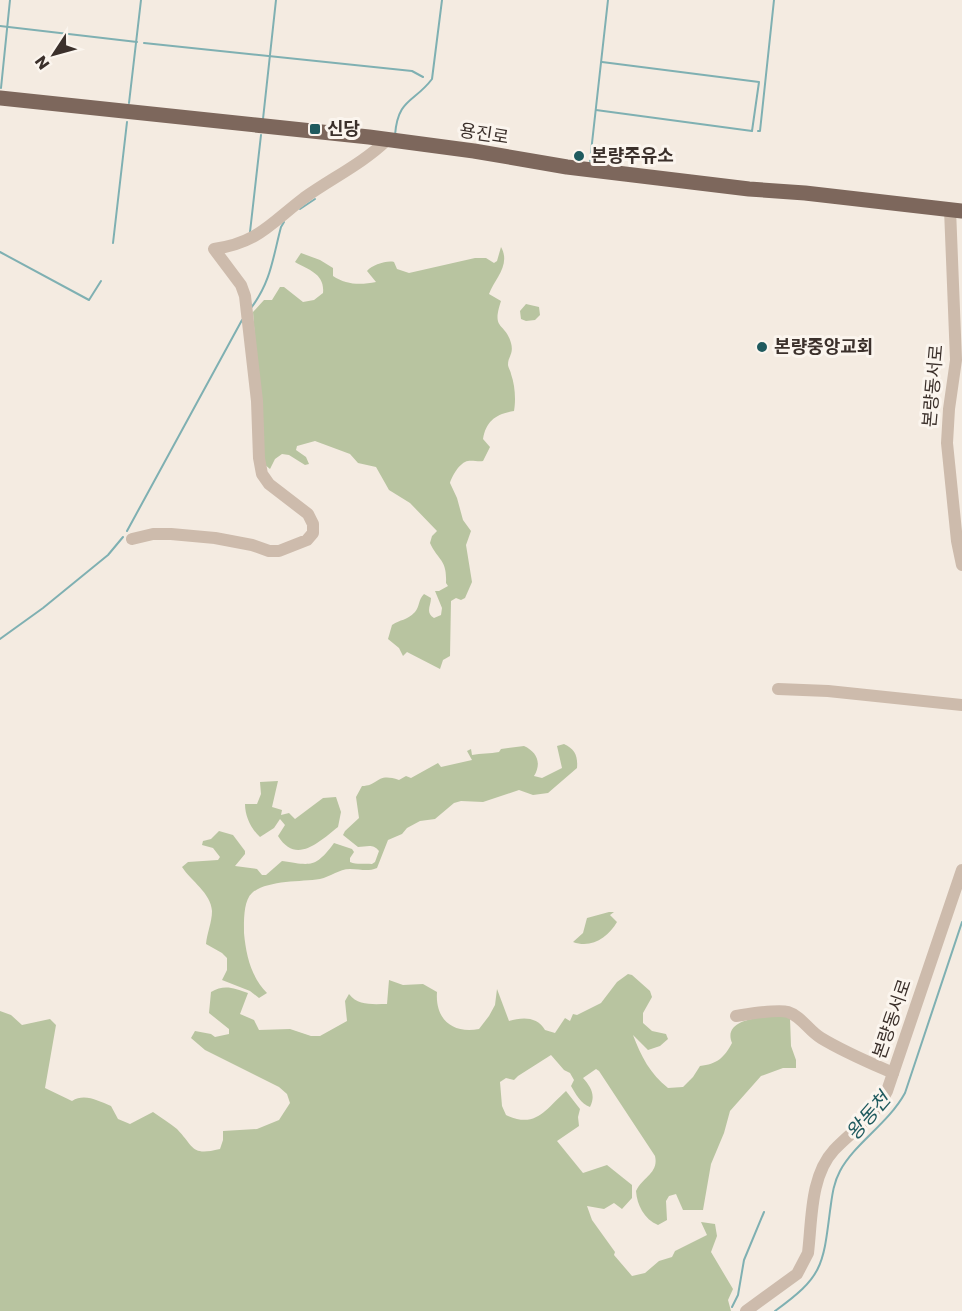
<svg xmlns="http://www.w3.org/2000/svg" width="962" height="1311" viewBox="0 0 962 1311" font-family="Poppins,'Noto Sans KR',sans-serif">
  <rect width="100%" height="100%" fill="#f4ebe1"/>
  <g fill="#b8c4a0">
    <path d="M 501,247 C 511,265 495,278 489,294 L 501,301 C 491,331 505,321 511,343 C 514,354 508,356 508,365 C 508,367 511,372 511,374 C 515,385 516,400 514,411 C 496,414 486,421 483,439 L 490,447 L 483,461 C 479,462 472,460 468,461 C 460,462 452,476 450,483 L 457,498 L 463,520 L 471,531 L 466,545 L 472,582 L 465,598 L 461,600 L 456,598 L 451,601 L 450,656 L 443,660 L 440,669 L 407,652 L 403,656 L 399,648 L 388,639 L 392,625 C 401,619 406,621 415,612 C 420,606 418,600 424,594 L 431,598 C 431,606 425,612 434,618 L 441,615 L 442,608 L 435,591 L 439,591 L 448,586 L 446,583 C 447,559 439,562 430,543 L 432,536 L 437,531 L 410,503 L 389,490 L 376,467 L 358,463 L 350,454 L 315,441 L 297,446 L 296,450 L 306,457 L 309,464 L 305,465 L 289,455 L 282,454 L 275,459 L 270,469 L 264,464 L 253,312 L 264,300 L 272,300 L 280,287 L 284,287 L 303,302 L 314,300 L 323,293 C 325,274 309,270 295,262 L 301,253 L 320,260 L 333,268 L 333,276 C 346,285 361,285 376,282 L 367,271 C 372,265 387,260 394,262 L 397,269 L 409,273 L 475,258 L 486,258 L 494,263 L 497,261 Z"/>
    <path d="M 526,304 L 539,307 L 540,315 L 535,320 L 526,321 L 521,319 L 520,311 Z"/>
    <path d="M 564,744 C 575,749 578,756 577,768 L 548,793 L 533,795 L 519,790 L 483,802 L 461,801 L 454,803 L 435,819 L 420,821 L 407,828 L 402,834 L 388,840 L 377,868 C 367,872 361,869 350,869 C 339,869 330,877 320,879 C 300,882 267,880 252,893 C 243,901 244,923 244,933 C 246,955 251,977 267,993 L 259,998 L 250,991 L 222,980 L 227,970 L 227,958 L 222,953 L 206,944 C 207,933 212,922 212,911 C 211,893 191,881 182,867 L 188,862 L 218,860 L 220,857 L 213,848 L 202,845 L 203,841 L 211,839 L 219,831 L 233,835 L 245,851 L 245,854 L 235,866 L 257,869 L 262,875 L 266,875 L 282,861 C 310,865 315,869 334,843 L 352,849 L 354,852 L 350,858 L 350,862 C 357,865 364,863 372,864 L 375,862 L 379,851 C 373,843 366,847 358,847 L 343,835 L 345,831 L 359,818 L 356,797 L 362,786 C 379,786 376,772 399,780 L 406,776 L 411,778 L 438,763 L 441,767 L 472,760 L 467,751 L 471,749 L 472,755 C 481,753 490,754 499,752 L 501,749 L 524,746 C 537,752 542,763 534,776 L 542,778 L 562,768 L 557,746 Z"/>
    <path d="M 278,781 L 272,807 L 282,810 L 281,815 L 289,813 L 295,819 L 323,798 L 336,797 L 341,812 L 338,827 C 319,842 296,865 278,836 L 285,825 L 280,819 L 274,828 L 260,837 C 251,829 245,816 245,804 L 257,804 L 261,794 L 260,782 Z"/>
    <path d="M 609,912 L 614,912 L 610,915 L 617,922 C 608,937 592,949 573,942 L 583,933 L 587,918 Z"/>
    <path d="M 628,974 L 632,975 L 650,991 L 652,997 L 643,1013 L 643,1023 L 652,1031 L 666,1034 L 668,1039 L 660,1046 L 648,1050 L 633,1035 C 641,1056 650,1074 668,1088 L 683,1087 L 693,1077 L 700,1066 C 717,1064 724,1058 732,1043 C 721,1016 770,1017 786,1015 L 790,1018 L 791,1046 L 796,1060 L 796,1068 L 783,1068 L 761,1076 L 730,1111 L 724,1133 L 711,1164 L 703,1210 L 683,1210 L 676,1194 L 669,1196 L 666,1201 L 667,1220 L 658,1225 C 644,1219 637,1205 636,1191 C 643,1177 659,1173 655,1156 L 599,1071 L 596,1069 L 583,1078 C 591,1087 596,1095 590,1107 C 581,1104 575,1093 571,1086 L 574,1080 L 570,1073 L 564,1070 L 551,1055 L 518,1076 L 514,1080 L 506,1078 L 500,1082 L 502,1106 L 506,1115 C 536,1129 545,1110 566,1091 L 580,1109 L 578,1117 L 579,1126 L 557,1141 L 583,1173 L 607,1165 L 632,1185 L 632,1198 L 622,1209 L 614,1203 L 604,1209 L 587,1206 L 592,1220 L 615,1252 L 614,1255 L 632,1276 L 645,1273 L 659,1261 L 672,1257 L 675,1251 L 707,1235 L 701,1222 L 715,1224 L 717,1236 L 711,1252 L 733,1289 L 728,1300 L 731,1311 L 0,1311 L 0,1011 L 11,1015 L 22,1025 L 50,1019 L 56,1025 L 45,1088 L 72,1101 C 85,1093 98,1101 111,1106 L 118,1119 L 130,1124 L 153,1112 C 161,1118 170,1123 177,1129 C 195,1148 191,1156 220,1149 L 223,1140 L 223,1131 L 257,1129 L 279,1120 L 290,1103 L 287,1094 L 279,1087 L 205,1050 L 191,1038 L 195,1031 L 211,1034 L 215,1037 L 229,1034 L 229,1029 L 209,1013 L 211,992 C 224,984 234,988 248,993 L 240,1014 L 254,1020 L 259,1030 L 290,1029 L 311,1036 L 320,1036 L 347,1021 L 345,1001 L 349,994 C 358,1006 373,1004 387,1004 L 389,980 L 403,985 L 423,984 L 437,992 C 435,1019 452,1034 479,1029 L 489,1016 L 495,1005 L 497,989 L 509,1021 C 522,1017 537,1016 545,1030 L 555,1033 L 565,1018 L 570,1021 L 573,1014 L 577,1015 L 601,1003 L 617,982 Z"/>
  </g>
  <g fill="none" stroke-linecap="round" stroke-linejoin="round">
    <g stroke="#7fb0b2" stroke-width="2">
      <path d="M 0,26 L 137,42"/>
      <path d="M 144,43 L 412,71 L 423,77"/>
      <path d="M 1,88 L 10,0"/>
      <path d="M 129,103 L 141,0"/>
      <path d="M 596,110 L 752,131 L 759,82 L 602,62"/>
      <path d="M 263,119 L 276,0"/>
      <path d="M 758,131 L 760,131 L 774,0"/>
      <path d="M 395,135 C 398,98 414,103 432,79 L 442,0"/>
      <path d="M 590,161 L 608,0"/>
      <path d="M 300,209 L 315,199"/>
      <path d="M 250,232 L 261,135"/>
      <path d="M 113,243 L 127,122"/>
      <path d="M 0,252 L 89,300 L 101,281"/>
      <path d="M 251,308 C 271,282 273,257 281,227 L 284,222"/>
      <path d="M 127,531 L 242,320"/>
      <path d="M 0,639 L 43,608 L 108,555 L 123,537"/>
      <path d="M 732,1307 L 738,1295 L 744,1260 L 764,1212"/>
      <path d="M 775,1311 C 822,1277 823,1267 830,1211 C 832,1197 833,1184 840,1171 C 855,1143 888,1124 905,1093 L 962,922"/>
    </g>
    <g stroke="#cdbbac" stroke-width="12">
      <path d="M 950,209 L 956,360 L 949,409 L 947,443 L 957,541 L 962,565"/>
      <path d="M 132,539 L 153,534 L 171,534 L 215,538 L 252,545 L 269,551 L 279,551 L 307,540 L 313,533 L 313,524 L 308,514 L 269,484 L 262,474 L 259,458 L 257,401 L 245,296 L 241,285 L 214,249 C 258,243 271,223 304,198 C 332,178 362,164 387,140"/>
      <path d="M 778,689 L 828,691 L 962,705"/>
      <path d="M 736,1016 C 749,1014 777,1009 788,1012 C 801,1016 809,1031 821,1038 C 844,1052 868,1062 893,1073"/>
      <path d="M 746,1311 L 797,1274 L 808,1253 C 812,1220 810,1176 834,1150 C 856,1127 872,1121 887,1091 L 962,870"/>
    </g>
    <path stroke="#7d675c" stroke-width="15" d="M 0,98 L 369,137 L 474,151 L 567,167 L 749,189 L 805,193 L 962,211"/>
  </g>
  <g fill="#1f5a5e" stroke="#fbf5ee" stroke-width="2">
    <rect x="309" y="123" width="12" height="12" rx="3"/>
    <circle cx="579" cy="156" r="6"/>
    <circle cx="762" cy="347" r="6"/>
  </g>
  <g text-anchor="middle" stroke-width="6" stroke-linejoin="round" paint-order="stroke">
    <g font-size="18" font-weight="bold" fill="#3b302b" stroke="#fbf5ee" text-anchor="start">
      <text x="327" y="135">신당</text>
      <text x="591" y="162">본량주유소</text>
      <text x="774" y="353">본량중앙교회</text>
    </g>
    <g font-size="18" fill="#3b302b" stroke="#fbf5ee">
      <text transform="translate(484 134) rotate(9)" y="6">용진로</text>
      <text transform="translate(933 386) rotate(-85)" y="6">본량동서로</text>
      <text transform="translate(892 1019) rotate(-71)" y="6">본량동서로</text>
    </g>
    <g font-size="20" font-style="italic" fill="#1f5a5e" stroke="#fbf5ee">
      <text transform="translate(868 1116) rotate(-49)" y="7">왕동천</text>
    </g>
  </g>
  <g transform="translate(54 54) rotate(234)" stroke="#fbf5ee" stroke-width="4.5" paint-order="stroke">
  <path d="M0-4.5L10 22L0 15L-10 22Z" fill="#3b302b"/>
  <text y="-9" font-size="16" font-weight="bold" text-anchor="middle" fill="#3b302b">N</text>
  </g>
</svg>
